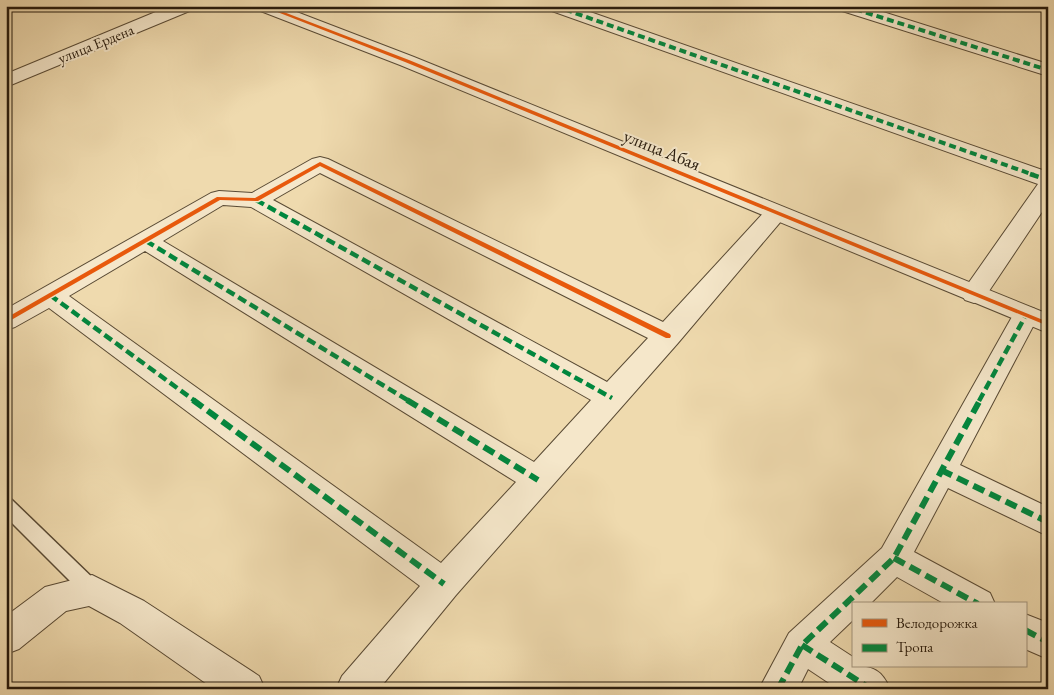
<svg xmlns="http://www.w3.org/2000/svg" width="1054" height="695" viewBox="0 0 1054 695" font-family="'EB Garamond',serif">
  <rect width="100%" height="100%" fill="#efdaae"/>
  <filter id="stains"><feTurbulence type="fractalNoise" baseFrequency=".004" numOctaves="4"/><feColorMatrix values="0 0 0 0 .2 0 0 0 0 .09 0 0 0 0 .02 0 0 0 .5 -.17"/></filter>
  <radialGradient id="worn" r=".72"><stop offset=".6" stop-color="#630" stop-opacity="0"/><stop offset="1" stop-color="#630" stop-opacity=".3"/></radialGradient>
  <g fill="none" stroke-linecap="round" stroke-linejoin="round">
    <defs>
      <path id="service" d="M 6,498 L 12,500 L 99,584 L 101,590 L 99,596 L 92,598 L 85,596 L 6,517 Z"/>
      <g id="minor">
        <path d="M 546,6 L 573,6 L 1048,172 L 1048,203 L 983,300 L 974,303 L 965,300 L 961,294 L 965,288 L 1038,184 L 549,10 Z"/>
        <path d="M 836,6 L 864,6 L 1048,64 L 1048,76 L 839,10 Z"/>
        <path d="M 320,157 L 328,159 L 663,322 L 768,208 L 776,206 L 784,208 L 788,213 L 678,343 L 456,595 L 379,689 L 336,689 L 342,676 L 420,586 L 49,308 L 15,327 L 6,330 L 6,309 L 211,193 L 219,191 L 252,193 L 312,159 ZM 320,173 L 648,338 L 607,382 L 273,200 ZM 223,205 L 251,207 L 591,400 L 534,462 L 163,241 ZM 145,251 L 516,482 L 441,563 L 69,296 Z"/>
        <path d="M 1026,306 L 1035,309 L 1039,315 L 960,465 L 1048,507 L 1048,536 L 948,488 L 914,552 L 990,593 L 995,604 L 945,604 L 897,577 L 870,604 L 853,604 L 853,620 L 830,642 L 853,657 L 853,666 C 873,666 882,670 890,689 L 838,689 L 808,669 L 798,689 L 759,689 L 789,633 L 882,548 L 1013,315 L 1017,309 Z"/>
        <path d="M 92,575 L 144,601 L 259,676 L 265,689 L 214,689 L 120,623 L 89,606 L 66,611 L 19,649 L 6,654 L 6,616 L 45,587 Z"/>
        <path d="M 1025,614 L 1048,623 L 1048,659 L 1025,649 Z"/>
      </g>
      <g id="tertiary">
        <path d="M 170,6 L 195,6 L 192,10 L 6,87 L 6,74 Z"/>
        <path d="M 255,6 L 281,6 L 414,57 L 1048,314 L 1048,333 L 400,65 L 258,10 Z"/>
      </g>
    </defs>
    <use href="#service" stroke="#594a34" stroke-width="3"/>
    <use href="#minor" stroke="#594a34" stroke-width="2"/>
    <use href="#tertiary" stroke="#594a34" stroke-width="2"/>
    <use href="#service" fill="#f5e7ca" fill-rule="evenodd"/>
    <use href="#minor" fill="#f5e7ca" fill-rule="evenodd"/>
    <use href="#tertiary" fill="#f5e7ca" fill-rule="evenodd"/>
    <g stroke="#00873e" stroke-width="4" stroke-dasharray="7 4" stroke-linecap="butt">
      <path d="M 555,6 L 1034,175"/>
      <path d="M 845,6 L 1048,70"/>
    </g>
    <g stroke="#00873e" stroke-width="4.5" stroke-dasharray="9 4.5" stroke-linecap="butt">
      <path d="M 1030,174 L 1048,180"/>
      <path d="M 256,200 L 612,398"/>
      <path d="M 146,241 L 409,401"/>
      <path d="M 50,295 L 195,401"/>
      <path d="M 979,401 L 1026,315"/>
    </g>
    <g stroke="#00873e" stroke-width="6" stroke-dasharray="12 6" stroke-linecap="butt">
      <path d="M 193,400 L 444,584"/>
      <path d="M 407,400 L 538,480"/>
      <path d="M 941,470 L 1048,522"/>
      <path d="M 894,558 L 978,604"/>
      <path d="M 1025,630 L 1048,642"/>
      <path d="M 802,645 L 871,689"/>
      <path d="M 778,689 L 802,645 L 894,558 L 980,400"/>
    </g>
    <defs>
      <g id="cycleway">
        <path d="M 262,6 L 268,6 L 409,60 L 1048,322 L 1048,326 L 405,62 Z"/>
        <path d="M 320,162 L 670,334 L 671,336 L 670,338 L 666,338 L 320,166 L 258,201 L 220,200 L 6,323 L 6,318 L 217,197 L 255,198 Z"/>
      </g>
    </defs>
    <use href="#cycleway" stroke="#f5e7ca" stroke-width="3"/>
    <use href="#cycleway" fill="#e8590c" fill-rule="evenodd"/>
  </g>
  <g text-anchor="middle" stroke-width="4" stroke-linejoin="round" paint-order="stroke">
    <g font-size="15" fill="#271a0c" stroke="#f5e7ca">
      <text transform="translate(96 44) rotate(-22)" y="5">улица Ердена</text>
    </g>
    <g font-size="18" fill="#271a0c" stroke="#f5e7ca">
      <text transform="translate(662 150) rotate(22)" y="6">улица Абая</text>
    </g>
  </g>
  <rect width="1054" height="695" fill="none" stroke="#efdaae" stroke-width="25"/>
  <rect x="8" y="8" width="1039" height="680" fill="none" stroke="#271a0c" stroke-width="2.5"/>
  <rect x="12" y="12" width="1029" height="670" fill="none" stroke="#271a0c"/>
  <rect x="852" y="602" width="175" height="65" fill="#f5e7ca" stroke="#a3957e"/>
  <rect x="862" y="619" width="25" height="8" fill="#e8590c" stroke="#a3957e"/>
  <text x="896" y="628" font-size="15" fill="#271a0c">Велодорожка</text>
  <rect x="862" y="644" width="25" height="8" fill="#00873e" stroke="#a3957e"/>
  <text x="896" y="652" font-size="15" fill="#271a0c">Тропа</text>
  <rect width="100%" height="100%" filter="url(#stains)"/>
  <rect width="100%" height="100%" fill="url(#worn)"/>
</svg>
